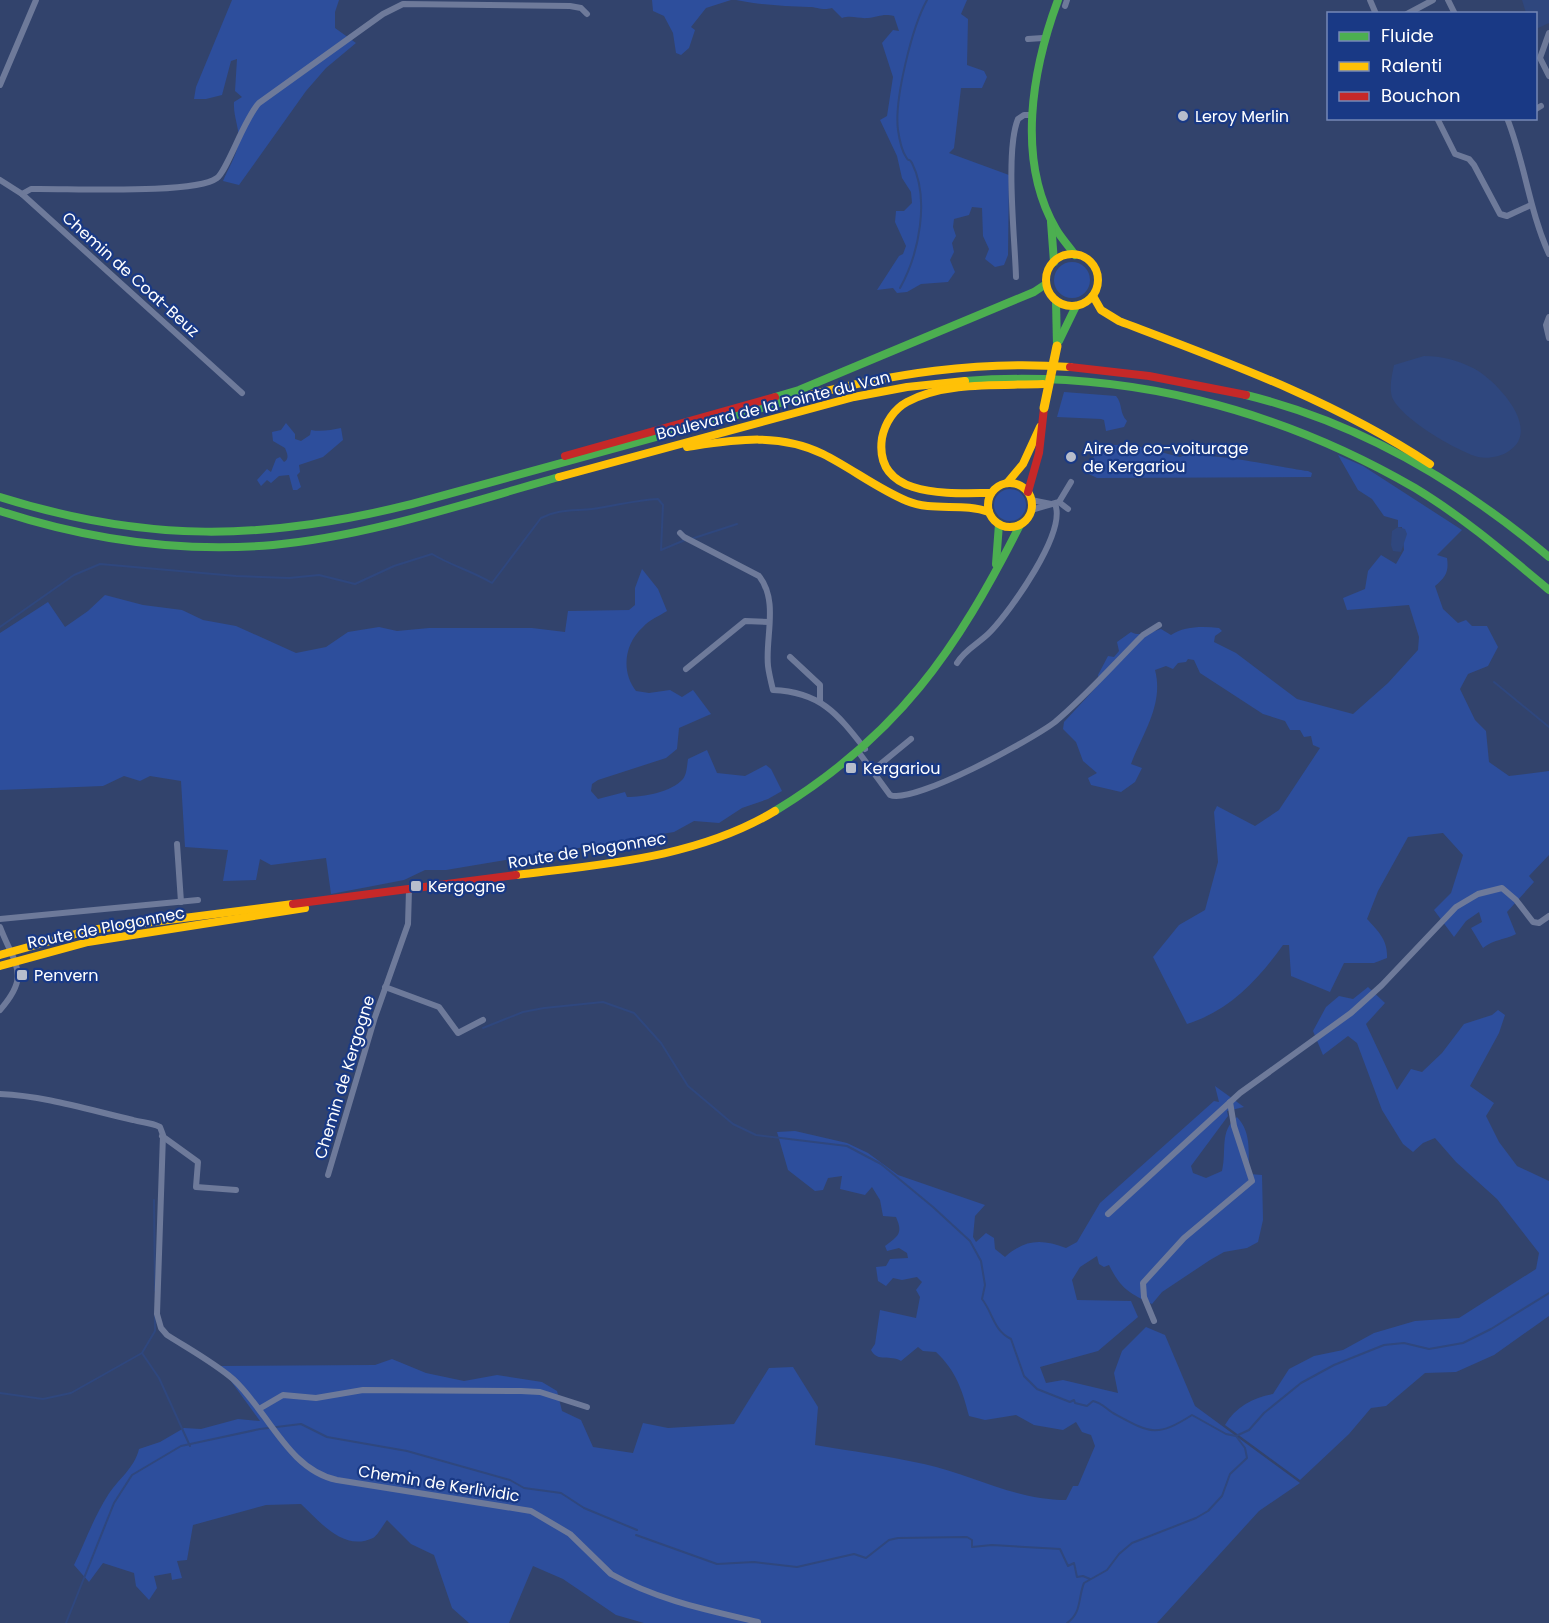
<svg xmlns="http://www.w3.org/2000/svg" width="1549" height="1623" viewBox="0 0 1549 1623" font-family="Poppins,sans-serif">
  <rect width="100%" height="100%" fill="#32436c"/>
  <g fill="#2d4e9c">
    <path d="M 232,0 L 339,0 L 335,12 L 335,28 L 356,43 L 326,68 L 306,91 L 239,185 L 223,181 C 228,169 236,156 238,145 C 241,130 233,118 234,102 L 242,97 L 235,91 L 237,59 L 231,61 L 222,95 L 206,99 L 194,99 L 196,87 Z"/>
    <path d="M 652,0 L 731,0 L 706,8 L 691,27 L 695,30 L 689,48 L 681,55 L 676,53 L 673,33 L 664,16 L 653,11 Z"/>
    <path d="M 736,0 L 967,0 L 961,14 L 968,19 L 967,65 L 984,71 L 987,77 L 982,88 L 961,88 L 954,148 L 949,153 L 1009,175 L 1008,255 L 1004,265 L 995,267 L 985,259 L 989,249 L 983,236 L 982,208 L 972,207 L 969,215 L 954,219 L 953,227 L 956,236 L 952,243 L 954,252 L 950,260 L 955,272 L 948,282 L 921,284 L 907,292 L 897,293 L 893,288 L 877,290 L 899,256 L 903,254 L 906,246 L 895,222 L 896,211 L 904,211 L 912,203 L 911,192 L 902,178 L 897,156 L 880,120 L 887,116 L 893,77 L 882,43 L 893,30 L 899,31 L 894,16 C 883,13 878,17 868,18 C 859,19 852,15 842,18 L 832,8 C 822,11 818,7 809,7 C 784,6 761,5 736,0 Z"/>
    <circle cx="1072" cy="280" r="18"/>
    <path d="M 1064,392 L 1116,396 C 1123,404 1119,413 1127,421 L 1124,427 L 1106,431 L 1104,420 L 1101,419 L 1057,417 Z"/>
    <path d="M 286,423 L 295,434 L 295,439 L 301,441 L 310,435 L 311,430 C 321,432 331,430 341,428 L 343,440 L 323,457 L 299,465 L 300,472 L 297,475 L 301,487 L 297,490 L 293,490 L 289,475 L 279,476 L 271,483 L 267,480 L 261,486 L 257,480 L 267,469 L 271,472 L 276,459 L 280,457 L 284,462 C 290,459 287,453 285,448 L 273,441 L 272,432 L 281,430 Z"/>
    <path d="M 1113,445 L 1133,445 L 1180,457 C 1196,449 1284,468 1308,471 L 1312,473 L 1311,477 L 1097,478 L 1083,471 L 1096,454 Z"/>
    <path d="M 1338,455 L 1363,466 L 1462,530 L 1437,555 L 1447,558 C 1449,571 1446,577 1435,586 L 1443,609 L 1458,623 L 1466,620 L 1472,626 L 1487,626 L 1498,647 L 1488,666 L 1468,674 L 1460,689 L 1475,720 L 1486,731 L 1489,762 L 1509,776 L 1549,771 L 1549,855 L 1529,876 L 1534,882 L 1507,912 L 1516,934 C 1502,941 1497,938 1483,948 L 1471,928 L 1482,922 L 1479,912 L 1466,921 L 1454,937 L 1434,910 L 1451,893 L 1463,855 L 1443,833 L 1408,837 L 1378,891 L 1367,919 C 1378,931 1388,940 1387,958 L 1374,963 L 1344,963 L 1330,992 L 1291,976 L 1289,945 L 1283,945 C 1258,980 1229,1011 1187,1024 L 1153,957 L 1179,925 L 1205,910 L 1218,862 L 1214,812 L 1217,806 L 1255,826 L 1279,810 L 1320,748 L 1313,745 L 1311,736 L 1304,737 L 1300,730 L 1290,730 L 1285,721 L 1263,714 L 1200,673 L 1194,660 L 1188,659 L 1186,662 L 1178,663 L 1173,669 L 1166,666 L 1155,670 C 1164,704 1143,733 1131,764 L 1142,768 L 1135,782 L 1121,792 L 1091,785 L 1088,778 L 1097,773 L 1083,761 L 1076,742 L 1063,729 L 1064,722 L 1100,683 L 1098,675 L 1108,656 L 1114,657 L 1119,651 L 1117,642 L 1131,632 C 1140,637 1151,632 1161,629 L 1171,635 C 1184,626 1203,626 1219,628 L 1222,631 L 1215,636 L 1214,642 L 1236,653 L 1297,699 L 1353,714 L 1388,683 L 1418,650 L 1419,637 L 1409,605 L 1347,610 L 1343,598 L 1365,589 L 1368,571 L 1381,555 L 1396,564 L 1404,550 L 1402,527 L 1398,527 L 1398,520 L 1384,516 L 1372,499 L 1358,490 Z"/>
    <circle cx="1010" cy="505" r="16"/>
    <path d="M 642,569 L 658,589 L 667,611 C 659,616 649,620 643,627 C 624,644 621,672 636,691 L 649,693 L 670,690 L 682,697 L 693,690 L 711,714 L 679,728 L 677,749 L 666,758 L 598,780 L 592,784 L 591,791 L 598,799 L 625,792 L 627,797 C 643,797 672,792 683,779 C 687,774 687,765 688,759 L 707,750 L 717,773 L 745,776 L 766,765 L 771,769 L 782,791 L 768,799 L 742,808 L 719,823 L 694,821 L 674,832 L 446,870 L 425,870 L 404,880 L 331,894 L 326,858 L 271,865 L 260,859 L 256,880 L 223,881 L 228,850 L 185,847 L 181,781 L 150,776 L 140,781 L 124,776 L 103,786 L 0,790 L 0,633 L 48,602 L 65,627 L 88,611 L 105,595 L 143,605 L 182,610 L 203,620 L 236,626 L 296,653 L 326,647 L 348,632 L 379,627 L 397,631 L 429,628 L 532,628 L 565,632 L 568,611 L 629,610 L 635,605 L 635,588 Z"/>
    <path d="M 1368,987 L 1385,1003 L 1366,1024 L 1397,1090 L 1411,1069 L 1422,1072 L 1442,1053 L 1464,1024 L 1492,1015 L 1498,1010 L 1505,1015 L 1499,1033 L 1470,1086 L 1494,1103 L 1486,1116 L 1499,1142 L 1517,1166 L 1549,1181 L 1549,1316 L 1494,1355 L 1456,1372 L 1425,1373 L 1386,1406 L 1371,1408 L 1349,1434 L 1300,1480 L 1225,1425 C 1235,1407 1254,1397 1273,1394 L 1289,1369 L 1314,1356 L 1343,1350 L 1374,1333 L 1415,1321 L 1459,1318 L 1536,1269 L 1539,1253 L 1497,1199 L 1456,1162 L 1435,1138 L 1423,1143 L 1413,1152 L 1403,1144 L 1382,1110 L 1357,1043 L 1348,1036 L 1323,1055 L 1313,1031 L 1326,1007 L 1339,996 L 1353,999 Z"/>
    <path d="M 1215,1086 L 1244,1107 L 1227,1111 L 1228,1116 L 1191,1166 L 1193,1173 L 1206,1178 L 1222,1171 C 1227,1150 1219,1131 1237,1117 C 1253,1134 1247,1154 1250,1174 L 1262,1175 L 1263,1220 L 1258,1242 L 1247,1248 L 1224,1252 L 1210,1260 L 1162,1292 L 1152,1304 C 1129,1293 1121,1289 1109,1265 L 1104,1267 L 1099,1264 L 1097,1256 L 1080,1267 L 1072,1280 L 1077,1300 L 1131,1301 L 1138,1317 L 1098,1351 L 1040,1367 L 1046,1383 L 1063,1380 L 1118,1393 L 1114,1373 L 1122,1351 L 1146,1327 L 1165,1335 L 1195,1406 L 1300,1483 L 1259,1511 L 1157,1623 L 644,1623 L 616,1615 L 563,1579 L 533,1566 L 509,1623 L 469,1623 L 452,1608 L 434,1555 L 411,1544 L 387,1520 C 383,1525 378,1535 373,1538 C 344,1552 320,1522 301,1504 L 266,1505 L 193,1525 L 187,1560 L 177,1561 L 182,1578 L 172,1580 L 171,1573 L 154,1576 L 157,1588 L 149,1600 L 136,1586 L 134,1573 L 103,1563 L 89,1582 L 74,1565 C 85,1542 94,1517 108,1495 C 119,1478 134,1469 139,1449 L 160,1442 L 184,1428 L 201,1429 L 238,1419 L 260,1421 L 220,1366 L 375,1365 L 392,1359 L 426,1373 L 464,1381 L 497,1375 L 542,1382 L 557,1391 L 562,1411 L 581,1420 L 593,1447 L 633,1453 L 643,1423 L 668,1428 L 734,1424 L 769,1368 L 793,1367 L 818,1407 L 815,1445 C 851,1451 888,1456 924,1464 C 973,1475 1015,1500 1066,1500 L 1073,1486 L 1078,1486 L 1095,1446 L 1091,1435 L 1082,1432 L 1076,1422 L 1063,1430 L 1034,1425 L 1016,1415 L 985,1420 L 969,1416 C 962,1389 956,1371 936,1352 L 923,1351 L 918,1347 L 901,1361 C 890,1354 878,1363 871,1350 L 875,1344 L 880,1310 L 916,1318 L 920,1297 L 916,1290 L 922,1282 L 917,1277 L 902,1280 L 893,1278 L 886,1286 L 878,1281 L 876,1267 L 886,1266 L 890,1259 L 908,1258 L 907,1253 L 899,1248 L 887,1251 L 885,1246 C 899,1236 903,1233 896,1217 L 883,1216 L 880,1200 L 872,1187 L 865,1195 L 840,1189 L 842,1176 L 828,1178 L 823,1190 L 815,1191 L 788,1170 L 777,1132 L 795,1131 L 847,1143 L 868,1153 L 898,1175 L 985,1205 L 975,1216 L 973,1237 L 976,1242 L 986,1233 L 994,1238 L 995,1249 L 1005,1257 C 1025,1239 1042,1239 1066,1248 L 1077,1242 L 1100,1203 L 1214,1101 L 1219,1102 Z"/>
  </g>
  <g fill="#2f477e">
    <path d="M 1522,0 L 1549,0 L 1549,23 L 1536,29 L 1536,14 L 1526,13 Z"/>
    <path d="M 1424,356 C 1442,356 1457,360 1473,368 C 1495,379 1543,429 1509,451 C 1501,457 1487,459 1478,457 C 1457,451 1400,418 1392,397 C 1389,387 1392,375 1394,365 Z"/>
    <path d="M 1398,527 L 1405,529 L 1407,534 L 1401,552 L 1393,551 L 1391,545 L 1392,531 Z"/>
  </g>
  <g fill="none" stroke-linecap="round" stroke-linejoin="round">
    <g stroke="#2f477e" stroke-width="2">
      <path d="M 900,288 C 919,254 930,199 912,163 C 908,156 910,164 906,157 C 902,151 899,137 898,130 C 894,100 912,27 927,0"/>
      <path d="M 691,539 L 737,524"/>
      <path d="M 0,627 L 74,575 L 100,564 L 236,576 L 289,578 L 319,575 L 355,584 L 394,566 L 432,554 C 452,566 472,571 492,583 L 541,518 C 558,509 574,511 592,509 C 615,506 635,500 658,499 L 663,505 L 661,550 L 685,540"/>
      <path d="M 1494,682 L 1549,727"/>
      <path d="M 483,1028 L 523,1012 L 544,1008 L 603,1002 L 634,1013 L 661,1043 L 688,1086 L 733,1124 L 756,1135 L 847,1146 L 881,1164 L 933,1207 L 970,1241 L 981,1261 L 985,1285 L 982,1299 C 993,1313 993,1330 1011,1339 L 1024,1376 L 1037,1389 L 1070,1402 L 1074,1400 L 1075,1403 L 1087,1406 L 1093,1401 C 1102,1403 1105,1408 1113,1413 C 1150,1433 1156,1438 1192,1415 L 1226,1434 L 1236,1436 L 1249,1430 L 1264,1413 L 1301,1383 L 1334,1365 L 1384,1345 L 1404,1343 L 1429,1349 L 1463,1343 L 1491,1329 L 1549,1293"/>
      <path d="M 154,1200 L 155,1290"/>
      <path d="M 142,1353 L 159,1378 L 190,1446"/>
      <path d="M 0,1393 L 43,1399 L 71,1393 L 142,1353 L 155,1331 L 155,1314"/>
      <path d="M 636,1535 L 717,1564 L 754,1562 L 797,1567 L 854,1554 L 866,1558 L 889,1540 L 898,1538 L 967,1537 L 972,1540 L 972,1547 L 992,1545 L 1060,1549 L 1068,1566 L 1074,1563 L 1077,1577 L 1083,1576 L 1090,1579"/>
      <path d="M 66,1623 L 114,1503 L 132,1475 L 181,1446 L 260,1429 L 301,1424 L 327,1437 L 407,1451 L 510,1480 L 524,1488 L 561,1493 L 584,1508 L 637,1530"/>
      <path d="M 1067,1623 C 1082,1613 1078,1597 1084,1583 L 1107,1570 L 1119,1554 L 1132,1543 L 1196,1518 L 1208,1511 L 1222,1496 L 1230,1474 L 1247,1458 L 1245,1448 L 1236,1436"/>
    </g>
    <g stroke="#6e7a9a" stroke-width="6">
      <path d="M 1370,0 L 1376,14"/>
      <path d="M 1448,0 L 1455,14"/>
      <path d="M 1065,6 L 1067,0"/>
      <path d="M 1407,14 L 1433,0"/>
      <path d="M 1549,33 L 1540,58 L 1549,76"/>
      <path d="M 1028,39 L 1043,38"/>
      <path d="M 0,85 L 36,0"/>
      <path d="M 1536,109 L 1541,106"/>
      <path d="M 1437,118 L 1455,154 L 1469,159 L 1474,165 L 1500,214 L 1507,216 L 1531,205"/>
      <path d="M 1507,118 C 1525,163 1529,210 1549,254"/>
      <path d="M 0,180 L 22,194 L 242,393"/>
      <path d="M 22,194 L 31,189 C 66,188 194,195 217,178 C 227,171 244,119 259,103 L 383,14 L 403,4 L 570,6 L 581,8 L 587,14"/>
      <path d="M 1016,277 C 1015,240 1005,150 1018,119 L 1024,115 L 1031,115"/>
      <path d="M 1549,317 L 1546,325 L 1549,338"/>
      <path d="M 1031,500 L 1051,504"/>
      <path d="M 1059,502 L 1068,509"/>
      <path d="M 1031,510 L 1059,502 L 1071,482"/>
      <path d="M 680,533 L 684,537 L 759,576 C 779,601 765,638 768,666 C 769,674 771,682 773,690 C 820,692 837,713 865,749"/>
      <path d="M 790,657 L 820,685 L 820,701"/>
      <path d="M 957,663 C 965,649 980,643 991,631 C 1011,610 1067,532 1055,504"/>
      <path d="M 686,669 L 745,621 L 769,622"/>
      <path d="M 860,754 L 890,795 C 913,805 1033,739 1055,722 C 1086,696 1114,664 1143,635 L 1159,625"/>
      <path d="M 872,771 L 911,739"/>
      <path d="M 177,844 L 181,902"/>
      <path d="M 0,919 L 198,900"/>
      <path d="M 0,927 C 15,966 31,975 0,1010"/>
      <path d="M 385,987 L 439,1007 L 458,1033 L 483,1020"/>
      <path d="M 0,1094 C 46,1096 89,1110 133,1120 C 143,1123 150,1122 160,1127 L 163,1135 L 157,1314 L 161,1328 L 167,1335 C 189,1349 213,1362 233,1379 C 268,1411 288,1470 337,1480 L 531,1511 L 570,1534 L 611,1574 C 657,1600 707,1610 758,1622"/>
      <path d="M 162,1136 L 198,1162 L 196,1187 L 236,1190"/>
      <path d="M 328,1175 L 375,1017 L 408,924 L 409,890"/>
      <path d="M 1108,1214 L 1240,1093 L 1351,1013 L 1382,985 L 1456,907 L 1478,894 L 1502,888 L 1516,900 L 1533,922 L 1539,923 L 1549,916"/>
      <path d="M 1154,1321 L 1144,1297 L 1143,1283 L 1184,1238 L 1252,1181 L 1234,1126 L 1230,1102"/>
      <path d="M 259,1409 L 283,1395 L 316,1398 L 363,1390 L 521,1391 L 540,1392 L 587,1407"/>
    </g>
    <g stroke="#4caf50" stroke-width="8">
      <path d="M 1058,0 C 1032,70 1016,160 1056,229 C 1061,238 1069,246 1075,255"/>
      <path d="M 1051,222 L 1054,262"/>
      <path d="M 1056,301 L 1057,346"/>
      <path d="M 1059,341 L 1076,306"/>
      <path d="M 965,381 C 1124,369 1277,408 1415,488 C 1463,517 1506,554 1549,590"/>
      <path d="M 1246,395 C 1360,423 1460,482 1549,557"/>
      <path d="M 775,397 L 799,390 L 1034,292 L 1046,284"/>
      <path d="M 0,497 C 146,543 265,541 412,504 L 802,397"/>
      <path d="M 0,511 C 89,540 179,553 273,545 C 370,536 466,503 559,477"/>
      <path d="M 996,564 L 999,524"/>
      <path d="M 775,811 C 898,736 956,651 1020,525"/>
    </g>
    <g stroke="#ffc107" stroke-width="8">
      <circle cx="1072" cy="280" r="26"/>
      <path d="M 1093,296 L 1101,310 L 1119,321 C 1227,362 1333,400 1430,464"/>
      <path d="M 802,397 C 891,374 978,360 1070,367"/>
      <path d="M 687,447 C 734,440 778,432 823,454 C 851,468 878,489 907,501 C 933,512 963,502 989,512"/>
      <path d="M 559,477 L 854,397 L 907,387 L 965,381"/>
      <circle cx="1010" cy="505" r="22"/>
      <path d="M 1007,483 L 1023,464 L 1040,427"/>
      <path d="M 991,493 C 953,493 873,500 882,438 C 885,423 894,409 907,402 C 946,381 1000,386 1043,384"/>
      <path d="M 516,875 C 604,864 697,858 775,811"/>
      <path d="M 0,955 L 90,930 L 293,904"/>
      <path d="M 0,966 L 88,942 L 305,908"/>
    </g>
    <g stroke="#c62828" stroke-width="8">
      <path d="M 1070,367 L 1149,376 L 1246,395"/>
      <path d="M 565,456 L 775,397"/>
      <path d="M 1028,492 L 1039,453 L 1044,408"/>
      <path d="M 293,904 L 516,875"/>
    </g>
    <path stroke="#ffc107" stroke-width="9" d="M 1044,408 L 1057,346"/>
  </g>
  <g fill="#b7bdcc" stroke="#193985" stroke-width="2">
    <circle cx="1183" cy="116" r="6"/>
    <circle cx="1071" cy="457" r="6"/>
    <rect x="845" y="762" width="12" height="12" rx="3"/>
    <rect x="410" y="880" width="12" height="12" rx="3"/>
    <rect x="16" y="969" width="12" height="12" rx="3"/>
  </g>
  <g text-anchor="middle" stroke-width="4.5" stroke-linejoin="round" paint-order="stroke">
    <g font-size="16" fill="#fff" stroke="#193985" text-anchor="start">
      <text x="1195" y="122">Leroy Merlin</text>
      <text x="1083" y="454">Aire de co-voiturage<tspan x="1083" dy="18">de Kergariou</tspan></text>
      <text x="863" y="774">Kergariou</text>
      <text x="428" y="892">Kergogne</text>
      <text x="34" y="981">Penvern</text>
    </g>
    <g font-size="16" fill="#fff" stroke="#193985">
      <text transform="translate(131 274) rotate(42)" y="6">Chemin de Coat-Beuz</text>
      <text transform="translate(773 405) rotate(-14)" y="6">Boulevard de la Pointe du Van</text>
      <text transform="translate(587 850) rotate(-9)" y="6">Route de Plogonnec</text>
      <text transform="translate(106 927) rotate(-11)" y="6">Route de Plogonnec</text>
      <text transform="translate(344 1077) rotate(-73)" y="6">Chemin de Kergogne</text>
      <text transform="translate(439 1483) rotate(9)" y="6">Chemin de Kerlividic</text>
    </g>
  </g>
  <rect x="1327" y="12" width="210" height="108" fill="#193985" stroke="#7588b6" stroke-width="1.5"/>
  <rect x="1339" y="32" width="30" height="9" fill="#4caf50" stroke="#7588b6" stroke-width="1.5"/>
  <text x="1381" y="42" font-size="18" fill="#ffffff">Fluide</text>
  <rect x="1339" y="62" width="30" height="9" fill="#ffc107" stroke="#7588b6" stroke-width="1.5"/>
  <text x="1381" y="72" font-size="18" fill="#ffffff">Ralenti</text>
  <rect x="1339" y="92" width="30" height="9" fill="#c62828" stroke="#7588b6" stroke-width="1.5"/>
  <text x="1381" y="102" font-size="18" fill="#ffffff">Bouchon</text>
</svg>
